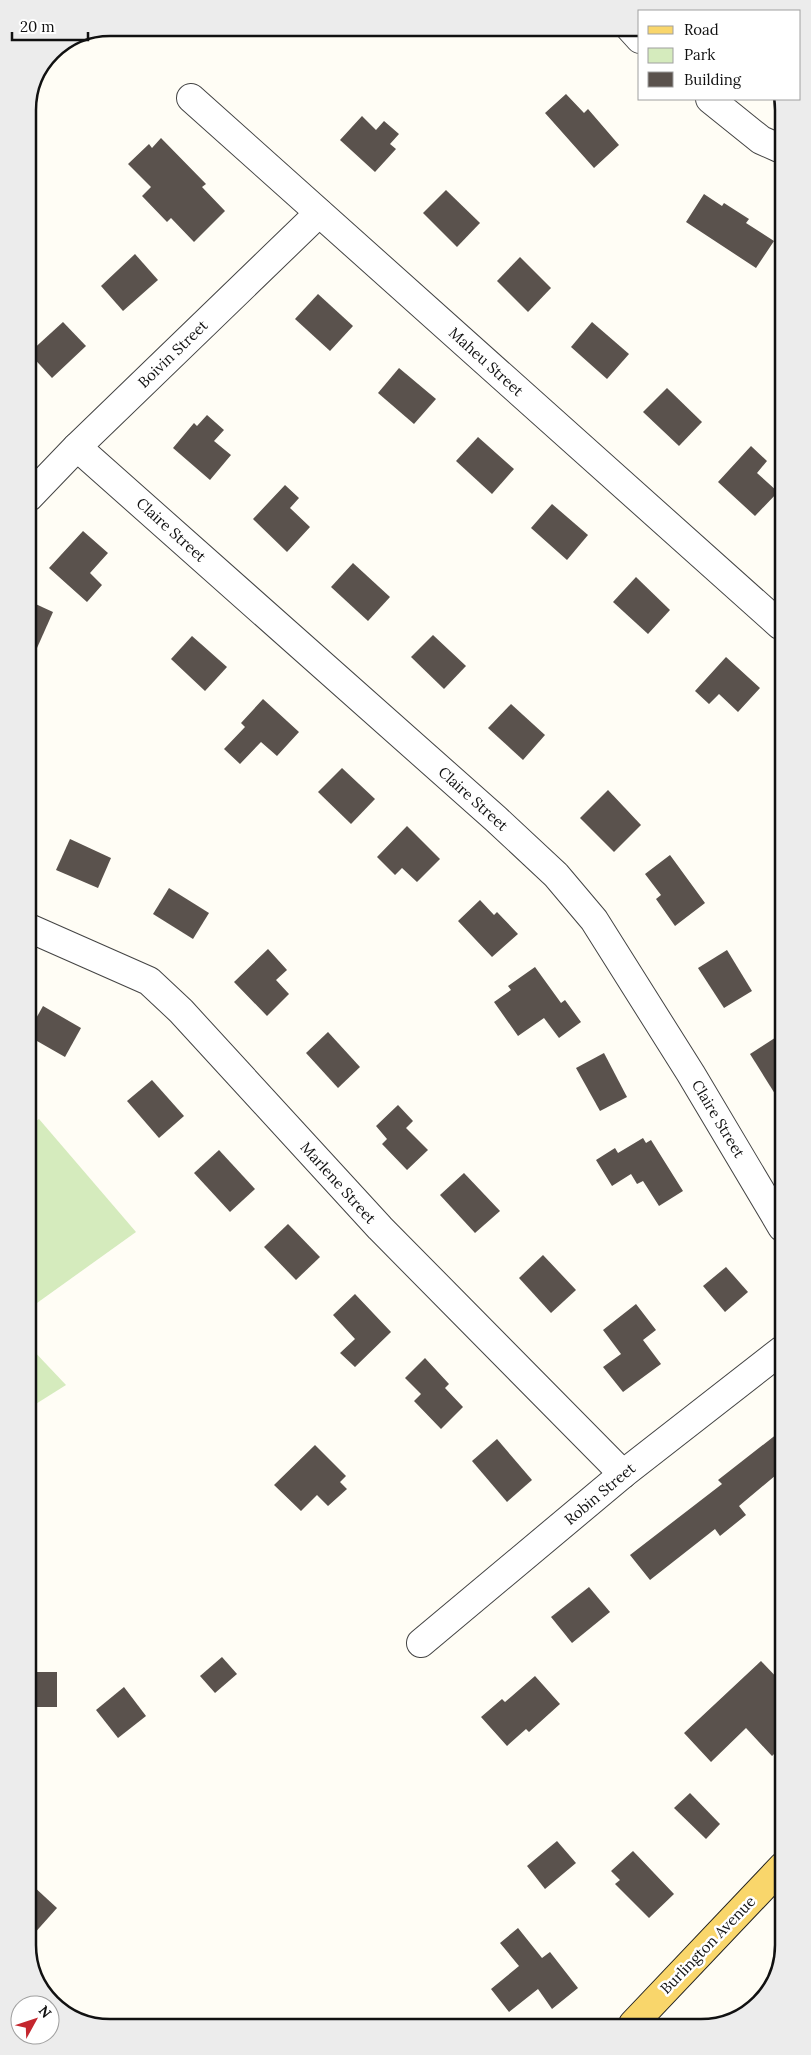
<svg xmlns="http://www.w3.org/2000/svg" width="811" height="2055" viewBox="0 0 811 2055" font-family="Lora,serif">
  <rect width="100%" height="100%" fill="#fffdf5"/>
  <g fill="#d5ebbd">
    <path d="M 39,1119 L 136,1232 L 30,1308 L 30,1125 Z"/>
    <path d="M 30,1347 L 66,1385 L 31,1407 Z"/>
  </g>
  <g fill="#5a524d">
    <path d="M 566,94 L 584,113 L 588,109 L 619,145 L 594,168 L 545,113 Z"/>
    <path d="M 362,116 L 376,130 L 384,121 L 399,134 L 390,144 L 396,149 L 375,172 L 340,140 Z"/>
    <path d="M 161,138 L 206,184 L 202,187 L 225,211 L 194,242 L 171,218 L 167,222 L 142,196 L 151,187 L 128,164 L 149,144 L 152,148 Z"/>
    <path d="M 446,190 L 480,223 L 457,247 L 423,213 Z"/>
    <path d="M 704,194 L 722,206 L 724,203 L 749,219 L 746,223 L 774,241 L 756,268 L 686,222 Z"/>
    <path d="M 135,254 L 158,280 L 123,311 L 101,286 Z"/>
    <path d="M 520,257 L 551,288 L 528,312 L 497,281 Z"/>
    <path d="M 318,294 L 353,326 L 330,351 L 295,319 Z"/>
    <path d="M 63,322 L 86,346 L 52,378 L 29,353 Z"/>
    <path d="M 592,322 L 629,354 L 607,379 L 571,347 Z"/>
    <path d="M 399,368 L 436,399 L 414,424 L 378,393 Z"/>
    <path d="M 667,388 L 702,422 L 679,446 L 643,412 Z"/>
    <path d="M 207,415 L 224,430 L 214,441 L 231,455 L 210,480 L 173,448 L 194,423 L 197,426 Z"/>
    <path d="M 478,437 L 514,469 L 492,494 L 456,461 Z"/>
    <path d="M 751,446 L 767,461 L 757,473 L 778,492 L 755,516 L 718,482 Z"/>
    <path d="M 285,485 L 299,498 L 290,508 L 310,527 L 287,552 L 253,519 Z"/>
    <path d="M 552,504 L 588,535 L 567,560 L 531,528 Z"/>
    <path d="M 83,531 L 108,553 L 90,573 L 102,585 L 87,602 L 49,568 Z"/>
    <path d="M 353,563 L 390,597 L 368,621 L 331,587 Z"/>
    <path d="M 636,577 L 670,610 L 648,634 L 613,602 Z"/>
    <path d="M 29,601 L 53,612 L 29,666 Z"/>
    <path d="M 433,635 L 466,666 L 444,689 L 411,657 Z"/>
    <path d="M 192,636 L 227,667 L 205,691 L 171,659 Z"/>
    <path d="M 726,657 L 760,688 L 738,712 L 719,694 L 709,704 L 695,691 Z"/>
    <path d="M 263,699 L 299,732 L 277,756 L 261,742 L 240,764 L 224,749 L 245,727 L 241,723 Z"/>
    <path d="M 511,704 L 545,735 L 523,760 L 488,728 Z"/>
    <path d="M 342,768 L 375,799 L 351,824 L 318,792 Z"/>
    <path d="M 608,790 L 641,825 L 614,852 L 580,818 Z"/>
    <path d="M 407,826 L 440,859 L 417,882 L 402,868 L 395,875 L 377,857 Z"/>
    <path d="M 70,839 L 111,858 L 98,888 L 56,870 Z"/>
    <path d="M 670,855 L 705,903 L 675,926 L 656,899 L 661,895 L 645,874 Z"/>
    <path d="M 169,888 L 209,913 L 193,939 L 153,914 Z"/>
    <path d="M 480,900 L 494,915 L 497,912 L 518,934 L 492,957 L 458,921 Z"/>
    <path d="M 268,949 L 287,970 L 276,980 L 289,994 L 267,1016 L 234,982 Z"/>
    <path d="M 727,950 L 752,991 L 724,1008 L 698,968 Z"/>
    <path d="M 535,967 L 561,1003 L 565,1000 L 581,1022 L 559,1038 L 544,1018 L 518,1036 L 494,1002 L 511,990 L 508,986 Z"/>
    <path d="M 43,1006 L 81,1028 L 65,1057 L 30,1037 L 30,1029 Z"/>
    <path d="M 328,1032 L 360,1067 L 338,1088 L 306,1053 Z"/>
    <path d="M 781,1034 L 782,1105 L 750,1054 Z"/>
    <path d="M 604,1053 L 627,1097 L 600,1111 L 576,1068 Z"/>
    <path d="M 152,1080 L 184,1116 L 159,1138 L 127,1101 Z"/>
    <path d="M 398,1105 L 413,1121 L 406,1128 L 428,1150 L 407,1170 L 382,1144 L 387,1139 L 376,1126 Z"/>
    <path d="M 643,1138 L 646,1143 L 651,1140 L 683,1191 L 659,1206 L 643,1181 L 637,1184 L 631,1174 L 612,1186 L 596,1160 L 615,1148 L 618,1153 Z"/>
    <path d="M 219,1150 L 255,1189 L 230,1212 L 194,1173 Z"/>
    <path d="M 464,1173 L 500,1211 L 475,1233 L 440,1195 Z"/>
    <path d="M 288,1224 L 320,1257 L 296,1280 L 264,1247 Z"/>
    <path d="M 543,1255 L 576,1290 L 551,1313 L 519,1278 Z"/>
    <path d="M 726,1267 L 748,1292 L 725,1312 L 703,1286 Z"/>
    <path d="M 355,1294 L 391,1332 L 355,1367 L 340,1353 L 355,1339 L 333,1315 Z"/>
    <path d="M 636,1304 L 656,1330 L 643,1340 L 661,1364 L 623,1392 L 603,1367 L 621,1354 L 603,1330 Z"/>
    <path d="M 425,1358 L 449,1384 L 445,1388 L 463,1407 L 441,1429 L 414,1401 L 421,1394 L 405,1378 Z"/>
    <path d="M 782,1430 L 782,1470 L 739,1506 L 746,1515 L 720,1536 L 715,1529 L 650,1580 L 630,1555 L 722,1484 L 718,1480 Z"/>
    <path d="M 497,1439 L 532,1480 L 507,1502 L 472,1461 Z"/>
    <path d="M 315,1445 L 346,1476 L 340,1482 L 347,1489 L 328,1506 L 317,1495 L 301,1511 L 274,1485 Z"/>
    <path d="M 589,1587 L 610,1612 L 572,1643 L 551,1617 Z"/>
    <path d="M 222,1657 L 237,1674 L 215,1693 L 200,1676 Z"/>
    <path d="M 761,1661 L 783,1684 L 783,1745 L 772,1756 L 746,1728 L 711,1762 L 684,1733 Z"/>
    <rect x="31" y="1672" width="26" height="35"/>
    <path d="M 535,1676 L 560,1704 L 529,1732 L 526,1729 L 507,1746 L 481,1717 L 502,1699 L 505,1702 Z"/>
    <path d="M 124,1687 L 146,1716 L 118,1738 L 96,1710 Z"/>
    <path d="M 690,1793 L 720,1824 L 706,1839 L 674,1808 Z"/>
    <path d="M 557,1841 L 576,1863 L 545,1889 L 527,1866 Z"/>
    <path d="M 633,1851 L 674,1894 L 649,1918 L 615,1884 L 620,1880 L 611,1871 Z"/>
    <path d="M 32,1885 L 57,1908 L 32,1936 Z"/>
    <path d="M 518,1928 L 542,1958 L 550,1952 L 578,1988 L 552,2009 L 538,1989 L 509,2012 L 491,1989 L 519,1966 L 500,1943 Z"/>
  </g>
  <g fill="none" stroke-linecap="round" stroke-linejoin="round">
    <defs>
      <g id="minor">
        <path d="M 630,28 L 640,39"/>
        <path d="M 191,98 L 780,625"/>
        <path d="M 710,99 L 761,140 L 779,148"/>
        <path d="M 77,447 L 496,819 L 556,875 L 594,920 L 691,1074 L 782,1227"/>
        <path d="M 29,497 L 77,447 L 319,213"/>
        <path d="M 29,928 L 149,981 L 181,1011 L 380,1228 L 623,1474"/>
        <path d="M 421,1643 L 623,1474 L 782,1350"/>
      </g>
      <path id="major" d="M 633,2024 L 783,1866"/>
    </defs>
    <use href="#minor" stroke="#444" stroke-width="30"/>
    <use href="#major" stroke="#222" stroke-width="30"/>
    <use href="#minor" stroke="#fff" stroke-width="28"/>
    <use href="#major" stroke="#f9d66b" stroke-width="28"/>
  </g>
  <g text-anchor="middle" stroke-width="5" stroke-linejoin="round" paint-order="stroke">
    <g font-size="15" fill="#111" stroke="#fff">
      <text transform="translate(173 354) rotate(-44)" y="5">Boivin Street</text>
      <text transform="translate(486 362) rotate(42)" y="5">Maheu Street</text>
      <text transform="translate(171 530) rotate(42)" y="5">Claire Street</text>
      <text transform="translate(473 799) rotate(42)" y="5">Claire Street</text>
      <text transform="translate(718 1119) rotate(59)" y="5">Claire Street</text>
      <text transform="translate(338 1183) rotate(48)" y="5">Marlene Street</text>
      <text transform="translate(600 1494) rotate(-40)" y="5">Robin Street</text>
      <text transform="translate(708 1945) rotate(-46)" y="5">Burlington Avenue</text>
    </g>
  </g>
  <path d="M0 0H811V2055H0ZM110 36H701A74 74 0 0 1 775 110V1945A74 74 0 0 1 701 2019H110A74 74 0 0 1 36 1945V110A74 74 0 0 1 110 36Z" fill="#ececec" fill-rule="evenodd"/>
  <path fill="none" stroke="#111" stroke-width="2.5" d="M110 36H701A74 74 0 0 1 775 110V1945A74 74 0 0 1 701 2019H110A74 74 0 0 1 36 1945V110A74 74 0 0 1 110 36Z"/>
  <rect x="638" y="10" width="162" height="90" fill="#ffffff" stroke="#a0a0a0"/>
  <rect x="648" y="26" width="25" height="8" fill="#f9d66b" stroke="#a0a0a0"/>
  <text x="684" y="35" font-size="15" fill="#111111">Road</text>
  <rect x="648" y="48" width="25" height="15" fill="#d5ebbd" stroke="#a0a0a0"/>
  <text x="684" y="60" font-size="15" fill="#111111">Park</text>
  <rect x="648" y="72" width="25" height="15" fill="#5a524d" stroke="#a0a0a0"/>
  <text x="684" y="85" font-size="15" fill="#111111">Building</text>
  <g transform="translate(35 2020) rotate(50)"><circle r="24" fill="#ffffff" stroke="#a0a0a0"/>
  <path d="M0-4L9 19L0 12L-9 19Z" fill="#c4262e"/>
  <text y="-8" font-size="14" font-weight="bold" text-anchor="middle" fill="#111111">N</text>
  </g>
  <path d="M12 32v8h76v-8" fill="none" stroke="#111111" stroke-width="2.5"/>
  <text x="20" y="32" font-size="15" fill="#111111" stroke="#ffffff" stroke-width="4" paint-order="stroke">20 m</text>
</svg>
